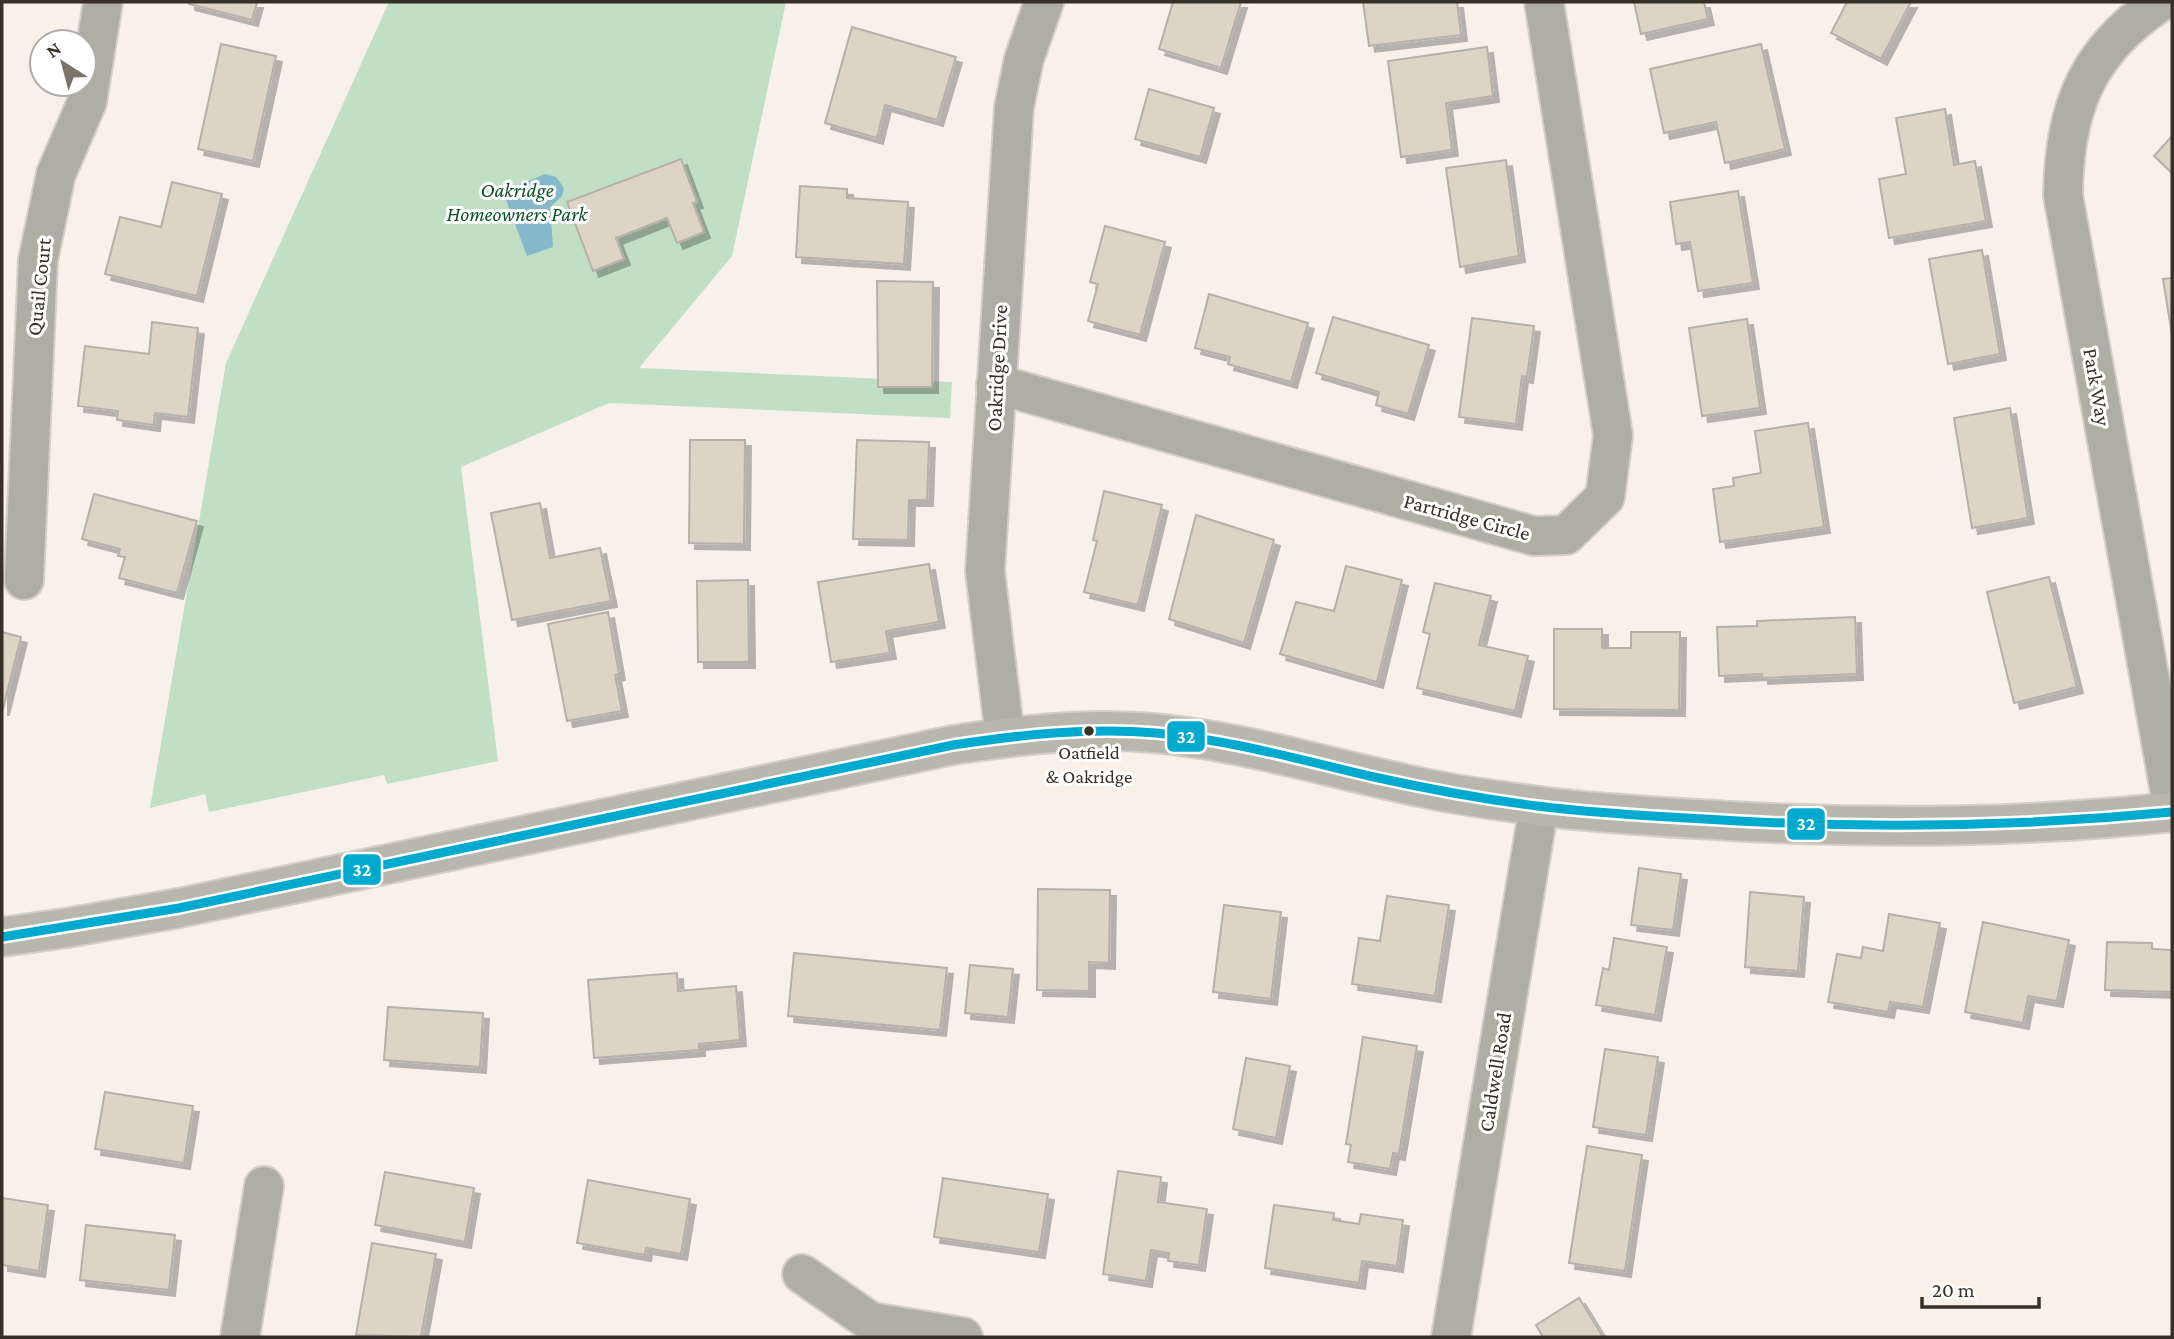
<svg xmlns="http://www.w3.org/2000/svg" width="2174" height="1339" viewBox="0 0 2174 1339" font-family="'Crimson Pro',serif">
  <defs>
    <filter id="shadow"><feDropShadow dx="6" dy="6" stdDeviation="0" flood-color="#0004"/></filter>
  </defs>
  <rect width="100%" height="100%" fill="#f7f1ea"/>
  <path fill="#c1dfc4" d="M 389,2 L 786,2 L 732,256 L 639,368 L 952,382 L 950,418 L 609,403 L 461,467 L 498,761 L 387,784 L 384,775 L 209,812 L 205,794 L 150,808 L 226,363 Z"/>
  <path fill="#84b8ca" d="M 545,174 L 556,177 L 564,188 L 562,196 L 550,207 L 553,247 L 527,256 L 503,192 Z"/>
  <g fill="#ded4c6" stroke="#b6b0a9" stroke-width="2" filter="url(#shadow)">
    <path d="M 189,2 L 257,2 L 252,20 L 189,4 Z"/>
    <path d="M 1173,2 L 1241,2 L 1221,68 L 1159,49 Z"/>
    <path d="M 1363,2 L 1457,2 L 1461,35 L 1369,46 Z"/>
    <path d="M 1634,2 L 1704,2 L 1708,19 L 1641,34 Z"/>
    <path d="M 1847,2 L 1911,2 L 1881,59 L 1831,33 Z"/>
    <path d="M 852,27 L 956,57 L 937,120 L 885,105 L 877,138 L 825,123 Z"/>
    <path d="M 221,44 L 276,56 L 253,161 L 198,149 Z"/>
    <path d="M 1761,44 L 1785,149 L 1725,163 L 1716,122 L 1664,133 L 1650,69 Z"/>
    <path d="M 1487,47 L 1493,96 L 1446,103 L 1452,150 L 1401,157 L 1388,61 Z"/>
    <path d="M 1149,89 L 1214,108 L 1200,157 L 1135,139 Z"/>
    <path d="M 1945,109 L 1954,165 L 1975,161 L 1986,221 L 1889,238 L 1879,179 L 1906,174 L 1896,118 Z"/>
    <path d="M 2172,136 L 2172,173 L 2154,156 Z"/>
    <path d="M 681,159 L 697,202 L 693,203 L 704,232 L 677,243 L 667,218 L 616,238 L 624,259 L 593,271 L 567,202 Z"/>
    <path d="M 1506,160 L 1519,256 L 1460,267 L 1446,168 Z"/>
    <path d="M 172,182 L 222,194 L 197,296 L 105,274 L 120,217 L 161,227 Z"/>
    <path d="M 800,186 L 847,189 L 847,198 L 908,202 L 904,264 L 796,257 Z"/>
    <path d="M 1738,191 L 1753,283 L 1698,291 L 1690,242 L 1676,244 L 1670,202 Z"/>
    <path d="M 1105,226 L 1165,242 L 1140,335 L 1088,321 L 1098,284 L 1090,282 Z"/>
    <path d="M 1982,250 L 2000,354 L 1948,364 L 1929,259 Z"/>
    <path d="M 2172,278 L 2172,335 L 2163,279 Z"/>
    <path d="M 877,281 L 933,282 L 932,387 L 878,387 Z"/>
    <path d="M 1209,294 L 1308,323 L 1291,382 L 1228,364 L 1230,357 L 1195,348 Z"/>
    <path d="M 1333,317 L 1429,345 L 1408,414 L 1376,405 L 1379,392 L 1316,373 Z"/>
    <path d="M 1472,318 L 1534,326 L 1527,377 L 1522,376 L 1516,424 L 1459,417 Z"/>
    <path d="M 1747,319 L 1760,408 L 1702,416 L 1689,328 Z"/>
    <path d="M 152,322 L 198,328 L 188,417 L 155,413 L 154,425 L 117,420 L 118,411 L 78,406 L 85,346 L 149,354 Z"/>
    <path d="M 2010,408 L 2028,518 L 1972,528 L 1954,418 Z"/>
    <path d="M 1808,423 L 1824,527 L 1720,542 L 1713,489 L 1734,486 L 1733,478 L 1761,473 L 1755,431 Z"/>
    <path d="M 690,440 L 745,440 L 744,544 L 689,543 Z"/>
    <path d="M 857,440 L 929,442 L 927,500 L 909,500 L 908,540 L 853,539 Z"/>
    <path d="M 1104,491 L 1162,505 L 1138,605 L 1084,592 L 1097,541 L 1093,540 Z"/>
    <path d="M 94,494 L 197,521 L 177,593 L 119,578 L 125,557 L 118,556 L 120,549 L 82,539 Z"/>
    <path d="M 540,503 L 550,558 L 600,548 L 611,601 L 512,620 L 491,513 Z"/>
    <path d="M 1196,515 L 1274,540 L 1244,643 L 1169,619 Z"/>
    <path d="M 929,564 L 939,622 L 886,631 L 890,653 L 831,662 L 818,582 Z"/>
    <path d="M 1346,566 L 1402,580 L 1377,682 L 1280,654 L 1296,602 L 1334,611 Z"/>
    <path d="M 2049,577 L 2077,687 L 2014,703 L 1987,592 Z"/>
    <path d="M 748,580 L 749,662 L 698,662 L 697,581 Z"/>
    <path d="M 1435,583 L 1491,596 L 1479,645 L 1528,656 L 1515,711 L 1417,688 L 1430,634 L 1423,632 Z"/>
    <path d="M 608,612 L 619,674 L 615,675 L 622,711 L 567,721 L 548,624 Z"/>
    <path d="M 1855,617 L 1857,674 L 1762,678 L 1762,674 L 1719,676 L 1717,627 L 1757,626 L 1757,621 Z"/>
    <path d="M 1554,629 L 1602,629 L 1602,648 L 1631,648 L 1631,632 L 1680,632 L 1679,710 L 1554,709 Z"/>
    <path d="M 2,632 L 21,637 L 3,709 L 2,709 Z"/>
    <path d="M 1639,868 L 1681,874 L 1673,930 L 1631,925 Z"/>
    <path d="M 1038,889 L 1110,890 L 1109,963 L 1089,962 L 1089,991 L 1037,990 Z"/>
    <path d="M 1750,892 L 1804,897 L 1798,971 L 1745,967 Z"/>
    <path d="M 1387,896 L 1449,905 L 1435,996 L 1352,984 L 1359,938 L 1380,941 Z"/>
    <path d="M 1224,905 L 1281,912 L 1271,999 L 1213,992 Z"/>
    <path d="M 1889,914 L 1940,923 L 1923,1007 L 1890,1002 L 1888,1012 L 1828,1002 L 1837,954 L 1861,958 L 1863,947 L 1883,951 Z"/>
    <path d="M 1983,922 L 2069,940 L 2057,1001 L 2028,996 L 2023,1023 L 1965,1012 Z"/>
    <path d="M 1614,938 L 1667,947 L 1655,1015 L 1596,1005 L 1603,968 L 1609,970 Z"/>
    <path d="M 2107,942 L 2152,943 L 2152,949 L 2172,950 L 2172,944 L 2172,992 L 2105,990 Z"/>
    <path d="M 794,953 L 947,968 L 940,1030 L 788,1016 Z"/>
    <path d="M 970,965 L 1013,969 L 1008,1017 L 965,1013 Z"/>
    <path d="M 677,973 L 678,991 L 736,986 L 740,1040 L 699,1044 L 699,1050 L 594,1058 L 588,980 Z"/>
    <path d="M 388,1007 L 483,1013 L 480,1067 L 384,1060 Z"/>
    <path d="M 1363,1037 L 1417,1046 L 1399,1154 L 1393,1153 L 1390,1169 L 1348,1162 L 1351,1145 L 1346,1144 Z"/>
    <path d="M 1605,1049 L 1658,1057 L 1646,1135 L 1593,1127 Z"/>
    <path d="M 1246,1058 L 1290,1066 L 1276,1138 L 1233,1129 Z"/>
    <path d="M 105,1092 L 193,1106 L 184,1163 L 95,1149 Z"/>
    <path d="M 1587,1146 L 1642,1155 L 1625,1271 L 1569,1263 Z"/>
    <path d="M 1118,1171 L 1161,1177 L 1158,1202 L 1207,1209 L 1199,1265 L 1168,1261 L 1169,1253 L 1151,1250 L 1146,1281 L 1103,1274 Z"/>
    <path d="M 385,1172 L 474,1188 L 465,1242 L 375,1225 Z"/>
    <path d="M 943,1178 L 1048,1194 L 1039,1252 L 934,1237 Z"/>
    <path d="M 588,1180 L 690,1199 L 681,1254 L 646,1248 L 645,1255 L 577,1243 Z"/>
    <path d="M 2,1198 L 48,1205 L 39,1271 L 2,1265 Z"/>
    <path d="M 1274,1205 L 1334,1213 L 1333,1220 L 1359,1224 L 1361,1214 L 1403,1220 L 1397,1266 L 1362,1261 L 1359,1283 L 1265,1268 Z"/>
    <path d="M 86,1225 L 175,1235 L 169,1290 L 80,1280 Z"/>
    <path d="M 372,1243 L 436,1254 L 421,1337 L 356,1335 Z"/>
    <path d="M 1579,1298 L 1603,1337 L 1543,1337 L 1536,1325 Z"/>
  </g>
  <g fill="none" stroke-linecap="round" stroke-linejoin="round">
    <defs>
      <g id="minor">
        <path d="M 2160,2 C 2087,51 2064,108 2063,195 L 2172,803"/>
        <path d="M 996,384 L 1534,536 L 1566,535 L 1605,497 L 1613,435 L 1544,2"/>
        <path d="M 24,580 L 38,260 L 56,174 L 87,102 L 103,2"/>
        <path d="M 1005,737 L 985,571 L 1014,107 L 1024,59 L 1044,2"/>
        <path d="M 802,1274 L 871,1322 L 963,1337"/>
        <path d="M 240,1337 L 264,1186"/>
        <path d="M 1451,1337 L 1539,806"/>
      </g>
      <path id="secondary" d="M 2,937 L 66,928 L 179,908 L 953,745 C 1031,733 1108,725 1187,737 C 1270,748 1351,774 1434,790 C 1468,797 1503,801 1538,806 C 1601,814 1665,817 1729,821 C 1877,829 2024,828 2172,812"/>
    </defs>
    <use href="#minor" stroke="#d4cec8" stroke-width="42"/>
    <use href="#secondary" stroke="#d4cec8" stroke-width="42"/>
    <use href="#minor" stroke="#afaea4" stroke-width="38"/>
    <use href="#secondary" stroke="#b9b6ae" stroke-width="38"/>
    <defs>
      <path id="bus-1" d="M 2,937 L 179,908 L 953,745 C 1020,735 1088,727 1156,733 C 1230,740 1302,760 1374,777 C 1428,789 1482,799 1537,806 C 1593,813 1648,816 1704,819 C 1860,829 2016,827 2172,812"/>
    </defs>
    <use href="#bus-1" stroke="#fff" stroke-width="14"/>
    <use href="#bus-1" stroke="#00a9ce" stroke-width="9"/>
  </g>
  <circle fill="#373027" stroke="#fff" stroke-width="2.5" cx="1089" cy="731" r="6"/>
  <g text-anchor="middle" stroke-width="6" stroke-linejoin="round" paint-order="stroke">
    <g font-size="19" fill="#373027" stroke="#fff">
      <text x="1089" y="759">Oatfield<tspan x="1089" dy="24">&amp; Oakridge</tspan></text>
    </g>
    <g font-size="21" font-style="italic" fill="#0e522a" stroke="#fff">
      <text x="517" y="197">Oakridge<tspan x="517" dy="24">Homeowners Park</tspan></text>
    </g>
    <g font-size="21" fill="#373027" stroke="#fff">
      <text transform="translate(39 287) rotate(-84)" y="7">Quail Court</text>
      <text transform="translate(997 368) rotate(-87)" y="7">Oakridge Drive</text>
      <text transform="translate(2097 387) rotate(80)" y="7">Park Way</text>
      <text transform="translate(1467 517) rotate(15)" y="7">Partridge Circle</text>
      <text transform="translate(1495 1072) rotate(-81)" y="7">Caldwell Road</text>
    </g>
  </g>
  <g stroke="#fff" stroke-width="2.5">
    <rect x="1166" y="720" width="40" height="33" rx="7" fill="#00a9ce"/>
    <rect x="1786" y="807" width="40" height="34" rx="7" fill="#00a9ce"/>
    <rect x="342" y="853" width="40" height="33" rx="7" fill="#00a9ce"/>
  </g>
  <g font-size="19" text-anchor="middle" font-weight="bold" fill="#fff">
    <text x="1186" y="743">32</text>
    <text x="1806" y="830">32</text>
    <text x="362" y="876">32</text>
  </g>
  <rect width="2174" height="1339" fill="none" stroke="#373027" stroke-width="7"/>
  <g transform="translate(63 63) rotate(324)"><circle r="33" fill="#ffffff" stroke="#afaca9" stroke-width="2"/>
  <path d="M0-5L12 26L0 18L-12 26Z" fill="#7a746b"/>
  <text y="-10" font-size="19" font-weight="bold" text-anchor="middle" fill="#373027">N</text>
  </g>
  <path d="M1922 1297v10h117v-10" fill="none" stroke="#373027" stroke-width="3.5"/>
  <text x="1932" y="1297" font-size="21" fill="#373027" stroke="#ffffff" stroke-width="5" paint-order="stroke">20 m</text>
</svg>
